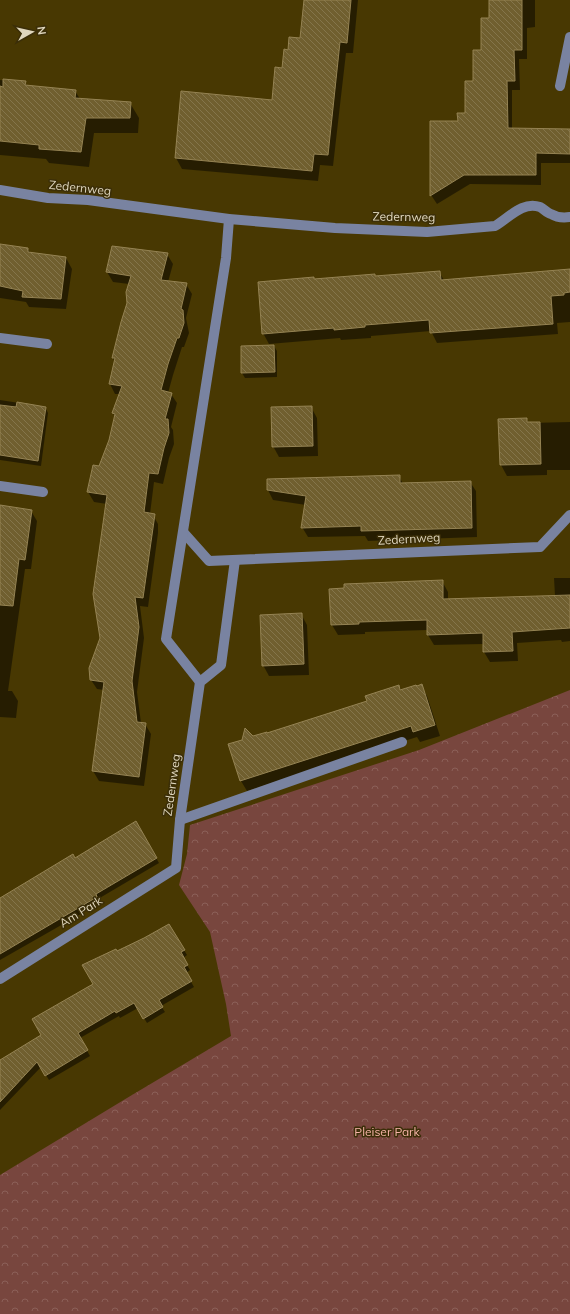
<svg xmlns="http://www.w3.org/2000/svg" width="570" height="1314" viewBox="0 0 570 1314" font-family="Mulish,sans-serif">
  <defs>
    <pattern id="park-crowns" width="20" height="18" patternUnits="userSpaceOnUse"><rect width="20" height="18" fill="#78463e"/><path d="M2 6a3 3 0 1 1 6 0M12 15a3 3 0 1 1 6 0" fill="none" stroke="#8b6058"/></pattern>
    <pattern id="building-back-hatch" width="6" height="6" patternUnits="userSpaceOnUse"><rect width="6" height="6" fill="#705f2f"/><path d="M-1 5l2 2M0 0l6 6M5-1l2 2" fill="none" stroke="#84754b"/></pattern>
  </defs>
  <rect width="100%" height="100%" fill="#483802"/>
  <path fill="url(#park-crowns)" d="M 570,690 L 570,1314 L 0,1314 L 0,1175 L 127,1098 L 231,1036 L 226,1004 L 210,932 L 179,885 L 187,854 L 190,825 L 419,750 Z"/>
  <g fill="#0007">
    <path d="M 305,0 L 358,0 L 353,53 L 346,53 L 333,166 L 320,165 L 318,181 L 182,169 L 176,158 L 273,101 L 288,51 L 301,39 Z"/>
    <path d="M 490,0 L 535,0 L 535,27 L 527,28 L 527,59 L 519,59 L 520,90 L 512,90 L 512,129 L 570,129 L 570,163 L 541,163 L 541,185 L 470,184 L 437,204 L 431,195 L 431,122 L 459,122 L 466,114 L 490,19 Z"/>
    <path d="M 0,80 L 25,82 L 27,86 L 75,91 L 80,99 L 130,103 L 139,118 L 138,133 L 94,133 L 89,167 L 49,163 L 46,159 L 0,155 Z"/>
    <path d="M 0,244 L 28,249 L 31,254 L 66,258 L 72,269 L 66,309 L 29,307 L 26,302 L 0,298 Z"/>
    <path d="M 113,247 L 167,254 L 173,264 L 168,282 L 186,284 L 192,294 L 186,318 L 189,333 L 184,347 L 182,347 L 173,375 L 168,393 L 171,394 L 177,403 L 171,427 L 173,430 L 174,444 L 169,458 L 163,484 L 154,482 L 150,514 L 153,515 L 158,524 L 158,533 L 148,607 L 140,606 L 144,638 L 137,692 L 141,723 L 145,724 L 151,734 L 144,786 L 99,781 L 93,771 L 104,690 L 97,689 L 91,680 L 101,638 L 107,504 L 94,502 L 88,492 L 94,467 L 100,467 L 110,440 L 115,417 L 113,413 L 120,394 L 115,394 L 110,384 L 115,362 L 113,358 L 128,303 L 129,284 L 113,282 L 107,272 Z"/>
    <path d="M 570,270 L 570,322 L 557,323 L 558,334 L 437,343 L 431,331 L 371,336 L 371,338 L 341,340 L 340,338 L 269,344 L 263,333 L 314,280 L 439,272 L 444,280 Z"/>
    <path d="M 274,346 L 277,351 L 277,377 L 245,378 L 242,373 Z"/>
    <path d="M 0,400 L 45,407 L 48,413 L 41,466 L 0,460 Z"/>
    <path d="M 311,407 L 317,418 L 318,456 L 279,457 L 273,446 Z"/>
    <path d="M 527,420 L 529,423 L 570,422 L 570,470 L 547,470 L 547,475 L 507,476 L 501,465 Z"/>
    <path d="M 399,476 L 403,484 L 470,482 L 476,491 L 477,537 L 368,541 L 365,536 L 308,537 L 302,527 L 306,505 L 273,500 L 268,490 Z"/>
    <path d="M 31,511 L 37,521 L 31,569 L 25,569 L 8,691 L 12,691 L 18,701 L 16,718 L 0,717 L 0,512 Z"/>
    <path d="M 554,578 L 570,578 L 570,641 L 562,642 L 561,640 L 517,643 L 518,661 L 490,662 L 484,652 L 484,644 L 434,645 L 428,635 L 428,630 L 365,632 L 365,634 L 338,635 L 332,625 L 442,581 L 448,592 L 448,600 L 555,596 Z"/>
    <path d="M 301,614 L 307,625 L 309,675 L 269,676 L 263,665 Z"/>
    <path d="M 399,686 L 401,690 L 421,686 L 427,696 L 440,736 L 420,742 L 417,737 L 247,791 L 241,781 L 253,737 L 267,734 L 368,702 Z"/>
    <path d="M 136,823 L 159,863 L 98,899 L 100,903 L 0,960 L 0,899 L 75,859 Z"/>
    <path d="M 169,925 L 187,955 L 183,958 L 190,970 L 186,973 L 194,987 L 161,1006 L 165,1012 L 147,1023 L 138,1008 L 120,1018 L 119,1016 L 80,1038 L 90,1056 L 49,1080 L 41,1067 L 0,1110 L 0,1061 L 43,1035 L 94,984 L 116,953 Z"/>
  </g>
  <g fill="url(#building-back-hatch)" stroke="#958353">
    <path d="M 304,0 L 351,0 L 347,43 L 340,42 L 328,155 L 314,154 L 312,171 L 175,158 L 181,91 L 272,100 L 275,67 L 282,68 L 284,49 L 288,50 L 289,37 L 300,38 Z"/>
    <path d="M 489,0 L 522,0 L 522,50 L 514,50 L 515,81 L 507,81 L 508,128 L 570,129 L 570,154 L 536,153 L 536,175 L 464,175 L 430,196 L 430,121 L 458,121 L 457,113 L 465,113 L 465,81 L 473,81 L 473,50 L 481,50 L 481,18 L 489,18 Z"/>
    <path d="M 3,79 L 26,81 L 25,85 L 76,90 L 75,98 L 131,102 L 130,118 L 86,118 L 81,152 L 39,149 L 39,145 L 0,141 L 0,86 L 3,87 Z"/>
    <path d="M 0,244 L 28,248 L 28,252 L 66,257 L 61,299 L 22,297 L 23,291 L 0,286 Z"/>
    <path d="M 112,246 L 168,253 L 161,280 L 187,283 L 181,309 L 183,310 L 184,323 L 179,338 L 177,338 L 168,364 L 161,390 L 172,393 L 165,419 L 168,419 L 169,433 L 164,448 L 158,474 L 149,473 L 144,512 L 155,514 L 143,598 L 135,597 L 139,627 L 132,681 L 137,722 L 146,723 L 139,777 L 92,771 L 104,682 L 90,680 L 89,668 L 100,638 L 93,594 L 107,495 L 87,492 L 93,465 L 99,466 L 109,440 L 115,414 L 112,413 L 122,386 L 109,384 L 115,358 L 112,358 L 121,322 L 127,303 L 126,292 L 131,276 L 106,272 Z"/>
    <path d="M 570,269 L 570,292 L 564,293 L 564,295 L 551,296 L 553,324 L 430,333 L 429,320 L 365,325 L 365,327 L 334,330 L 334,328 L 262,334 L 258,282 L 314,277 L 314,279 L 375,274 L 375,276 L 440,271 L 441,280 Z"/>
    <path d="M 274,345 L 275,372 L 241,373 L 241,346 Z"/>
    <path d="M 17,402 L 46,407 L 38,461 L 0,455 L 0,405 L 16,407 Z"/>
    <path d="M 312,406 L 313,446 L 272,447 L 271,407 Z"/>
    <path d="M 527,418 L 527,422 L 540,422 L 541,464 L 500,465 L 498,419 Z"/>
    <path d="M 400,475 L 400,483 L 471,481 L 472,528 L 361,531 L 361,526 L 301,528 L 306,496 L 267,490 L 267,479 Z"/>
    <path d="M 0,505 L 32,510 L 25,560 L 19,559 L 13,606 L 0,605 Z"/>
    <path d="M 443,580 L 443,599 L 570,595 L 570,628 L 512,632 L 513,651 L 483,652 L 483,633 L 427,635 L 427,620 L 359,622 L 359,624 L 331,625 L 329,589 L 344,588 L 344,584 Z"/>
    <path d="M 302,613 L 304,664 L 262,666 L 260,615 Z"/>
    <path d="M 422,684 L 435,725 L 413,732 L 411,726 L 240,781 L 228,744 L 242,740 L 245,728 L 253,736 L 267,732 L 267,733 L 367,701 L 365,696 L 399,685 L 400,690 L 416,685 L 417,686 Z"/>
    <path d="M 136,821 L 157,858 L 96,894 L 97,897 L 0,954 L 0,898 L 73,854 L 75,858 Z"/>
    <path d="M 169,924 L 185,950 L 181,952 L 188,965 L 184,967 L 192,981 L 159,1000 L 163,1007 L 143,1019 L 134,1003 L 116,1013 L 115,1011 L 78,1033 L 88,1050 L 45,1076 L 37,1062 L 0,1102 L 0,1060 L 41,1035 L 32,1019 L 93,984 L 82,965 L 116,949 L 117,951 L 144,938 Z"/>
  </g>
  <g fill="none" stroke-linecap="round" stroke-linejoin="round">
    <g stroke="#7983a1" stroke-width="10">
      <path d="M 560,86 L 570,37"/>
      <path d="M 0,190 L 48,198 L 88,200 L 229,219 L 335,228 L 427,232 L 495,226 C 509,218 522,201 540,207 C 544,209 547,213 551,214 C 556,217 564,218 570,217"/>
      <path d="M 0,338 L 47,344"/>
      <path d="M 0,486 L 43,492"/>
      <path d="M 184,533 L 209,561 L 540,547 L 570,515"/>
      <path d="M 200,682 L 166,639 L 226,258 L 229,219"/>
      <path d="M 180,820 L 402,742"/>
      <path d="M 0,979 L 176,868 L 180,820 L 200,682 L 221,665 L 235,560"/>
    </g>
  </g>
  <g text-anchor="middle" stroke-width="3" stroke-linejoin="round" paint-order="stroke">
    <g font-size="12" fill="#dfd6bd" stroke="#3b2e08">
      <text transform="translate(80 188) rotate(6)" y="4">Zedernweg</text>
      <text transform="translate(404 217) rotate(1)" y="4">Zedernweg</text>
      <text transform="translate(409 539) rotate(-3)" y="4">Zedernweg</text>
      <text transform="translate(172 785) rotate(-82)" y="4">Zedernweg</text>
      <text transform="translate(81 912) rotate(-32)" y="4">Am Park</text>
    </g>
    <g font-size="12" fill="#f7b4a9" stroke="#3b2e08">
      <text x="387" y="1136">Pleiser Park</text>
    </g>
  </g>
  <g transform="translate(32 32) rotate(82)" stroke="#3b2e08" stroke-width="3" paint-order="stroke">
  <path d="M0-3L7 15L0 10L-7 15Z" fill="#dfd6bd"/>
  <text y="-6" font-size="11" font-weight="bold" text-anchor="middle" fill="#dfd6bd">N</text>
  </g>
</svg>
